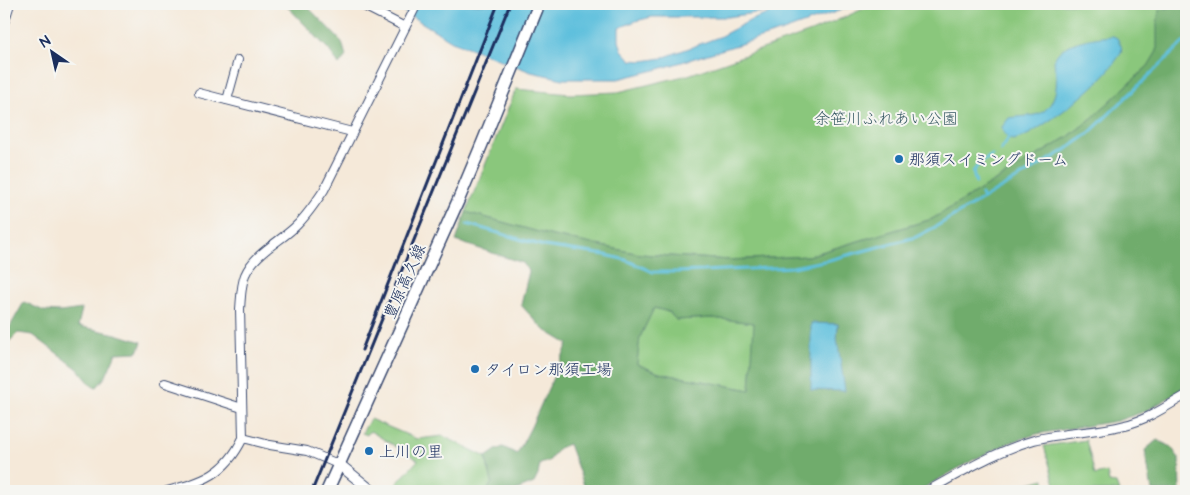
<svg xmlns="http://www.w3.org/2000/svg" width="1190" height="495" viewBox="0 0 1190 495" font-family="'Architects Daughter','Klee One',sans-serif">
  <rect width="100%" height="100%" fill="#f6f6f2"/>
  <filter id="ink" filterUnits="userSpaceOnUse"><feTurbulence type="fractalNoise" baseFrequency=".02" numOctaves="2"/><feDisplacementMap in="SourceGraphic" scale="10" xChannelSelector="R" yChannelSelector="G"/><feConvolveMatrix kernelMatrix="1 2 1 2 8 2 1 2 1" color-interpolation-filters="sRGB"/></filter>
  <filter id="wash" filterUnits="userSpaceOnUse"><feTurbulence type="fractalNoise" baseFrequency=".0096" numOctaves="4" result="noise"/><feDisplacementMap in="SourceGraphic" scale="20" xChannelSelector="R" yChannelSelector="G"/><feGaussianBlur stdDeviation="1.12" result="paint"/><feColorMatrix in="noise" values="0 0 0 0 0 0 0 0 0 0 0 0 0 0 0 0 0 1.4 0 .05"/><feComposite in="paint" operator="in"/></filter>
  <g filter="url(#wash)">
    <rect width="100%" height="100%" fill="#f5e9d9"/>
    <g fill="#8ac77c" stroke="#527b6d">
      <path d="M 874,4 L 1186,4 L 1186,33 L 1148,66 L 1092,118 L 1068,137 L 932,219 L 808,256 L 730,260 L 640,254 L 553,236 L 466,212 L 516,89 L 570,94 L 618,92 L 688,75 L 811,32 Z"/>
      <path d="M 654,308 L 669,312 L 676,320 L 712,318 L 755,323 L 750,390 L 659,373 L 636,364 L 640,337 Z"/>
      <path d="M 370,419 L 417,439 L 443,436 L 486,457 L 488,467 L 492,482 L 487,491 L 390,491 L 418,460 L 370,431 L 367,435 L 362,433 Z"/>
      <path d="M 1086,440 L 1095,475 L 1107,472 L 1109,482 L 1116,483 L 1119,491 L 1057,491 L 1044,446 Z"/>
      <path d="M 1044,479 L 1049,491 L 1009,491 L 1015,487 Z"/>
    </g>
    <g fill="#6fac6c" stroke="#456e65" fill-rule="evenodd">
      <path d="M 285,4 L 305,4 L 342,42 L 346,56 L 339,65 L 329,50 Z"/>
      <path d="M 1177,4 L 1186,4 L 1186,388 L 1146,411 L 1117,421 L 1037,434 L 1009,443 L 975,459 L 918,491 L 586,491 L 569,444 L 559,448 L 549,461 L 540,464 L 538,475 L 534,483 L 514,491 L 487,491 L 492,482 L 488,467 L 486,457 L 496,450 L 503,447 L 517,454 L 531,427 L 568,344 L 543,329 L 521,305 L 529,271 L 523,263 L 456,241 L 466,212 L 553,236 L 640,254 L 730,260 L 808,256 L 932,219 L 1068,137 L 1092,118 L 1148,66 L 1157,51 L 1157,21 L 1159,11 ZM 654,308 L 669,312 L 676,320 L 712,318 L 754,323 L 750,390 L 659,373 L 637,364 L 640,337 ZM 811,324 L 838,324 L 837,338 Z"/>
      <path d="M 24,302 L 44,311 L 60,312 L 82,309 L 78,326 L 116,334 L 142,342 L 138,352 L 116,353 L 106,376 L 97,387 L 92,386 L 78,369 L 33,335 L 18,333 L 4,347 L 4,337 Z"/>
      <path d="M 1157,440 L 1171,447 L 1179,458 L 1180,491 L 1152,491 L 1145,450 Z"/>
    </g>
    <g fill="#5fc0dd" stroke="#3d789e" fill-rule="evenodd">
      <path d="M 391,4 L 858,4 L 783,31 L 659,69 L 618,79 L 563,79 L 531,72 L 452,41 ZM 773,12 L 751,20 L 719,37 L 662,58 L 643,61 L 631,60 L 622,50 L 619,41 L 619,28 L 636,21 L 652,17 L 727,17 L 756,13 Z"/>
      <path d="M 1113,36 L 1117,38 C 1119,42 1123,47 1121,52 C 1120,56 1115,61 1113,65 C 1093,89 1069,108 1043,125 C 1033,132 1024,138 1012,140 C 1006,137 1003,134 1002,127 L 1009,118 C 1018,116 1030,117 1039,114 C 1054,107 1058,89 1056,74 C 1056,68 1052,62 1056,56 C 1065,41 1097,37 1113,36 Z"/>
      <path d="M 811,323 L 838,324 L 837,338 L 845,391 L 811,390 Z"/>
    </g>
    <g fill="none" stroke-linecap="round" stroke-linejoin="round">
      <g stroke="#5fc0dd" stroke-width="3">
        <path d="M 1001,150 L 1006,143 L 1008,138"/>
        <path d="M 976,183 L 973,172 L 978,165 L 992,155"/>
        <path d="M 981,194 L 983,199"/>
        <path d="M 467,224 L 544,246 L 606,255 L 626,260 L 653,272 L 677,272 L 793,267 L 829,260 L 916,237 L 935,227 L 1064,151 L 1088,134 L 1186,40"/>
      </g>
    </g>
  </g>
  <g filter="url(#ink)">
    <g fill="none" stroke-linecap="round" stroke-linejoin="round">
      <defs>
        <g id="minor">
          <path d="M 360,4 L 405,27"/>
          <path d="M 4,23 L 10,4"/>
          <path d="M 199,93 L 352,132"/>
          <path d="M 227,100 L 238,60"/>
          <path d="M 165,383 L 242,408"/>
          <path d="M 243,438 L 270,445 L 307,451 L 319,456 L 340,465"/>
          <path d="M 167,491 C 204,481 225,475 243,438 L 240,309 C 241,298 241,285 245,275 C 255,252 282,241 298,224 C 308,214 316,202 324,190 L 417,4"/>
          <path d="M 927,491 C 962,472 996,451 1034,440 C 1064,432 1095,433 1125,425 C 1147,420 1167,406 1186,395"/>
        </g>
        <path id="tertiary" d="M 340,465 L 372,491"/>
        <path id="secondary" d="M 327,491 L 458,201 L 482,144 L 539,4"/>
      </defs>
      <use href="#minor" stroke="#3c4b70" stroke-width="10"/>
      <use href="#tertiary" stroke="#3c4b70" stroke-width="12"/>
      <use href="#secondary" stroke="#3c4b70" stroke-width="14"/>
      <use href="#minor" stroke="#fff" stroke-width="8"/>
      <use href="#tertiary" stroke="#fff" stroke-width="10"/>
      <use href="#secondary" stroke="#fff" stroke-width="11"/>
      <g stroke="#1b2f5e" stroke-width="3">
        <path d="M 362,350 L 498,4"/>
        <path d="M 312,491 L 510,4"/>
      </g>
    </g>
  </g>
  <g fill="#1f6fb2" stroke="#f6f6f2" stroke-width="2">
    <circle cx="899" cy="159" r="5"/>
    <circle cx="475" cy="369" r="5"/>
    <circle cx="369" cy="451" r="5"/>
  </g>
  <g text-anchor="middle" stroke-width="4" stroke-linejoin="round" paint-order="stroke">
    <g font-size="16" fill="#3c5d67" stroke="#f6f6f2">
      <text x="886" y="124">余笹川ふれあい公園</text>
    </g>
    <g font-size="16" fill="#1b2f5e" stroke="#f6f6f2" text-anchor="start">
      <text x="909" y="165">那須スイミングドーム</text>
      <text x="485" y="375">タイロン那須工場</text>
      <text x="379" y="457">上川の里</text>
    </g>
    <g font-size="16" fill="#1b2f5e" stroke="#f6f6f2">
      <text transform="translate(404 281) rotate(-66)" y="6">豊原高久線</text>
    </g>
  </g>
  <rect width="1190" height="495" fill="none" stroke="#f6f6f2" stroke-width="20"/>
  <g transform="translate(52 52) rotate(326)" stroke="#f6f6f2" stroke-width="4" paint-order="stroke">
  <path d="M0-4L9 19L0 12L-9 19Z" fill="#1b2f5e"/>
  <text y="-8" font-size="14" font-weight="bold" text-anchor="middle" fill="#1b2f5e">N</text>
  </g>
</svg>
